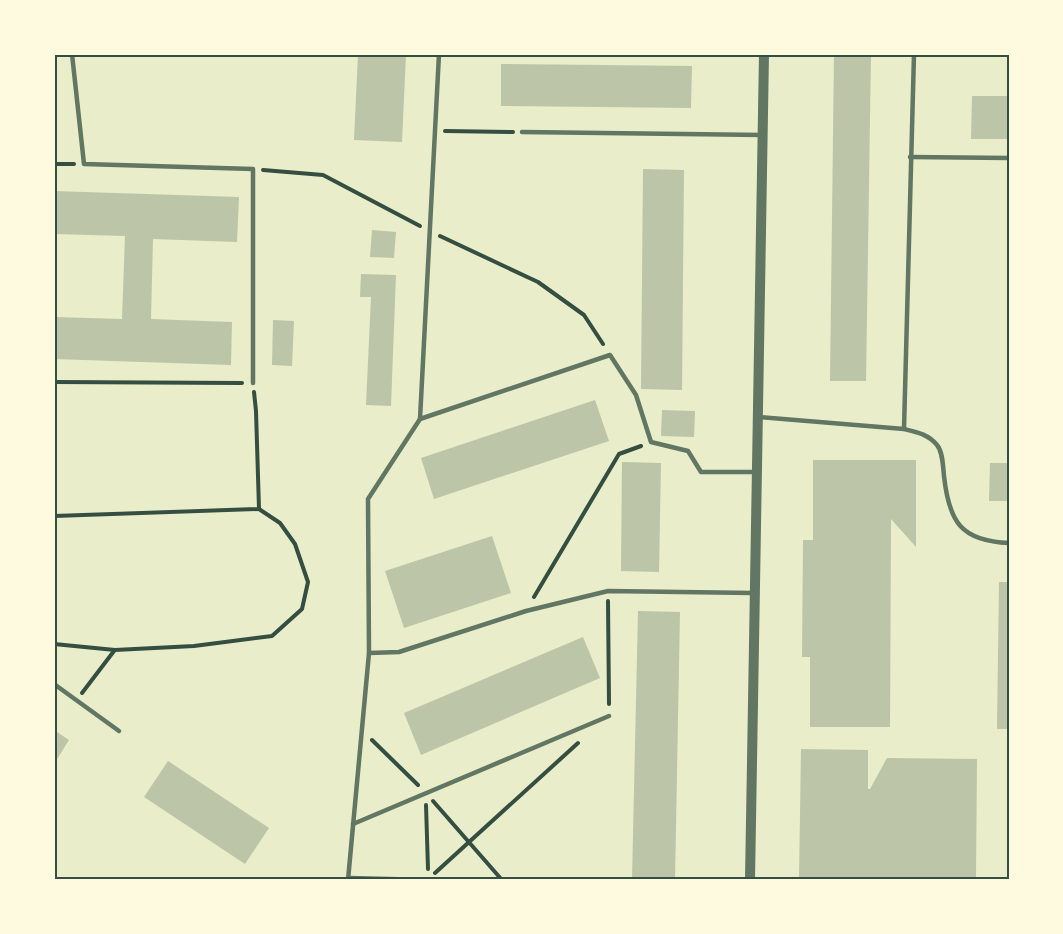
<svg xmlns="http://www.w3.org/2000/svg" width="1063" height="934" viewBox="0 0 1063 934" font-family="Commissioner,sans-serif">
  <rect width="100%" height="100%" fill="#e9edc9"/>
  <g fill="#bcc5a7">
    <path d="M 358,54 L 406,54 L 402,142 L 354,140 Z"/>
    <path d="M 834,54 L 871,54 L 866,381 L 830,381 Z"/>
    <path d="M 501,64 L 692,66 L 691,108 L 501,106 Z"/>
    <path d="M 972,96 L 1009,96 L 1009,139 L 971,139 Z"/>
    <path d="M 643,169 L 684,170 L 682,390 L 641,389 Z"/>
    <path d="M 54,191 L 239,197 L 237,242 L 153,239 L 151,319 L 232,322 L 231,365 L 54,359 L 54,317 L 122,319 L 125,236 L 54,234 Z"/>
    <path d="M 372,230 L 396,232 L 394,258 L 370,257 Z"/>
    <path d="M 361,274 L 396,275 L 391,406 L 366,405 L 371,297 L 360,297 Z"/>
    <path d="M 273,320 L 294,321 L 292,366 L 272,365 Z"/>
    <path d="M 595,400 L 609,441 L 434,499 L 421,458 Z"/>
    <path d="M 662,410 L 695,411 L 694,437 L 661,436 Z"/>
    <path d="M 813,460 L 916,460 L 916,547 L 891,519 L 890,727 L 810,727 L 810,657 L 802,657 L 803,540 L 813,540 Z"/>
    <path d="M 622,462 L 661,463 L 659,572 L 621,571 Z"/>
    <path d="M 990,463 L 1009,463 L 1009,501 L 989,501 Z"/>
    <path d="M 492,536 L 511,593 L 404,628 L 385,571 Z"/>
    <path d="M 999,582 L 1009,582 L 1009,729 L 997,729 Z"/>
    <path d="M 638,611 L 680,612 L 675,880 L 632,880 Z"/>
    <path d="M 583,637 L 600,678 L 421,755 L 404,713 Z"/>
    <path d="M 54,730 L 69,740 L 54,764 Z"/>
    <path d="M 801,749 L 868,750 L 868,789 L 870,789 L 887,758 L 977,759 L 976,880 L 799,880 Z"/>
    <path d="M 168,761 L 269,828 L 245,864 L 144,797 Z"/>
  </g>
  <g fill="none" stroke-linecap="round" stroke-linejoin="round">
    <g stroke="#344e41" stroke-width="4">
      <path d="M 445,131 L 513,132"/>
      <path d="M 54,164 L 74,164"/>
      <path d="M 263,170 L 323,175 L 420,226"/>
      <path d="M 440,236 L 538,282 L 584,315 L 603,344"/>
      <path d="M 54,382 L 242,383"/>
      <path d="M 54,516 L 259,509 L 256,411 L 254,392"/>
      <path d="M 534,597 L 619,454 L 641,446"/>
      <path d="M 608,601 L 609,704"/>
      <path d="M 54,644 L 115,650 L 194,646 L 272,636 L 302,609 L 308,582 L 295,544 L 280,523 L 259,509"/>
      <path d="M 82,693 L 114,651"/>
      <path d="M 372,740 L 418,785"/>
      <path d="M 433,801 L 502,880"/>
      <path d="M 426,805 L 428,869"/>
      <path d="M 435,873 L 578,743"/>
    </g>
    <g stroke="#617663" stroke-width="4.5">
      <path d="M 72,54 L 84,164 L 253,169 L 253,383"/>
      <path d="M 522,132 L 763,135"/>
      <path d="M 910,157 L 1009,158"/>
      <path d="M 758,417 L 904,429 C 916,432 928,434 937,445 C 943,452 943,467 944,476 C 949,522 961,541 1009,543"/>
      <path d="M 420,419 L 610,355 L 636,395 L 651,442 L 688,451 L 701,472 L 757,472"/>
      <path d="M 904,429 L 914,54"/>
      <path d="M 369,653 L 368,499 L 420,419 L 439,54"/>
      <path d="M 54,684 L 119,731"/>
      <path d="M 353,824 L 609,716"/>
      <path d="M 349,878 L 428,880"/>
      <path d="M 348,880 L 369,653 L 399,652 L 526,611 L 608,591 L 753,593"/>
    </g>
    <path stroke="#617663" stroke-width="10" d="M 750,880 L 764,54"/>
  </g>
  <rect width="1063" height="934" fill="none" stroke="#fefae0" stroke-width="111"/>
  <rect x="56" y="56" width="952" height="822" fill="none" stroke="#344e41" stroke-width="2"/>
</svg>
